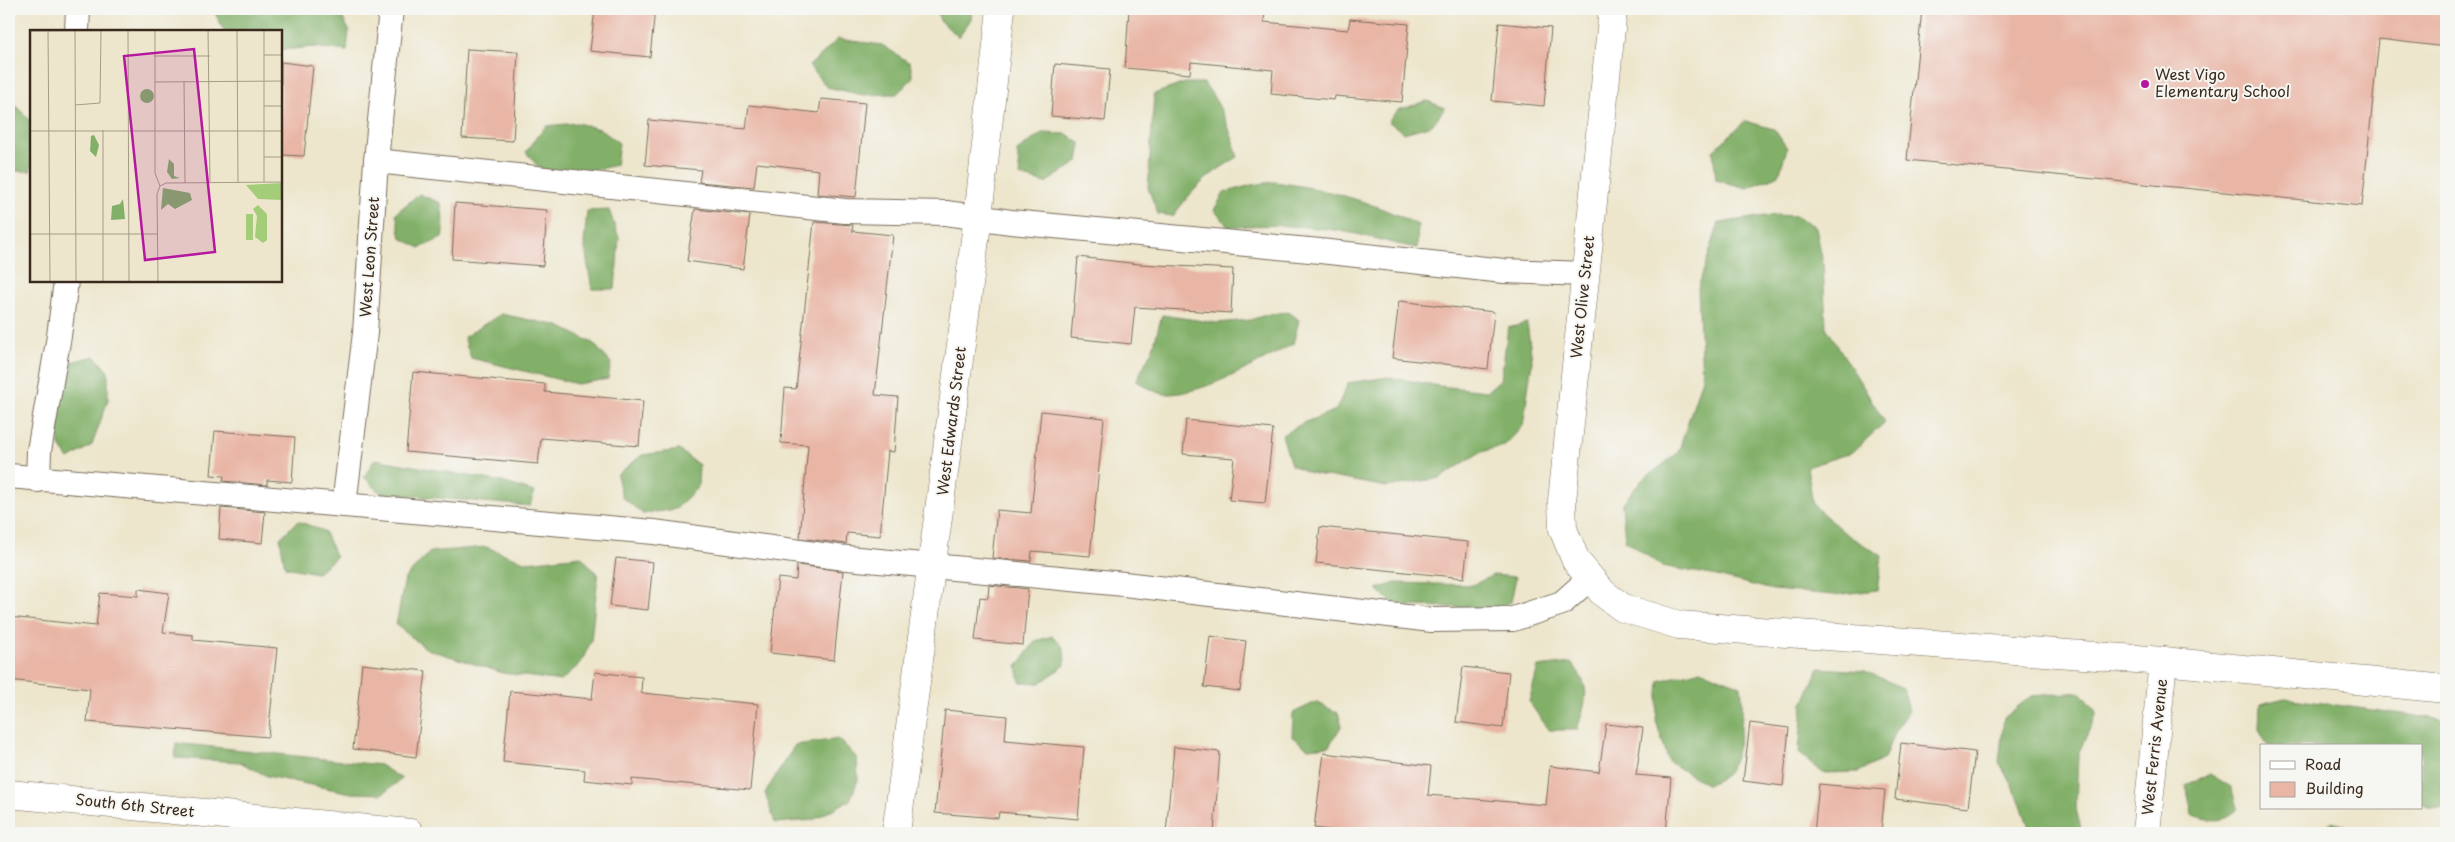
<svg xmlns="http://www.w3.org/2000/svg" width="2455" height="842" viewBox="0 0 2455 842" font-family="'Playpen Sans',sans-serif">
  <rect width="100%" height="100%" fill="#f6f6f2"/>
  <filter id="ink" filterUnits="userSpaceOnUse"><feTurbulence type="fractalNoise" baseFrequency=".02" numOctaves="2"/><feDisplacementMap in="SourceGraphic" scale="10" xChannelSelector="R" yChannelSelector="G"/><feConvolveMatrix kernelMatrix="1 2 1 2 8 2 1 2 1" color-interpolation-filters="sRGB"/></filter>
  <filter id="wash" filterUnits="userSpaceOnUse"><feTurbulence type="fractalNoise" baseFrequency=".0096" numOctaves="4" result="noise"/><feDisplacementMap in="SourceGraphic" scale="20" xChannelSelector="R" yChannelSelector="G"/><feGaussianBlur stdDeviation="1.12" result="paint"/><feColorMatrix in="noise" values="0 0 0 0 0 0 0 0 0 0 0 0 0 0 0 0 0 1.4 0 .05"/><feComposite in="paint" operator="in"/></filter>
  <g filter="url(#wash)">
    <rect width="100%" height="100%" fill="#ede6cc"/>
    <g fill="#82b069" stroke="#5e6d44">
      <path d="M 213,9 L 338,9 L 349,30 L 347,51 L 314,47 L 281,50 L 281,31 L 224,31 Z"/>
      <path d="M 937,9 L 972,9 L 971,19 L 959,37 L 940,21 Z"/>
      <path d="M 838,39 L 882,45 L 910,63 L 913,78 L 897,94 L 863,95 L 827,87 L 809,66 Z"/>
      <path d="M 1185,83 L 1204,83 C 1223,108 1229,127 1238,157 C 1207,175 1194,188 1173,216 L 1158,214 L 1148,188 L 1154,94 Z"/>
      <path d="M 1427,101 L 1445,108 L 1432,125 L 1404,133 L 1388,121 L 1398,110 Z"/>
      <path d="M 9,104 L 17,107 L 31,121 L 31,171 L 9,171 Z"/>
      <path d="M 1745,121 L 1774,129 L 1787,148 L 1779,175 L 1747,188 L 1716,180 L 1713,151 Z"/>
      <path d="M 577,123 L 600,129 L 619,143 L 616,165 L 578,174 L 540,169 L 526,152 L 546,126 Z"/>
      <path d="M 1042,133 L 1067,134 L 1081,144 L 1078,162 L 1045,183 L 1020,176 L 1017,151 Z"/>
      <path d="M 1275,182 C 1330,190 1368,200 1418,225 L 1417,248 C 1391,244 1367,235 1341,231 C 1309,226 1262,223 1230,228 L 1214,210 L 1224,193 L 1251,185 Z"/>
      <path d="M 419,194 L 441,203 L 444,228 L 442,238 L 420,248 L 401,238 L 396,213 Z"/>
      <path d="M 609,210 L 619,238 L 615,289 L 592,289 L 584,243 L 587,211 Z"/>
      <path d="M 1772,215 L 1796,216 L 1816,227 L 1823,264 L 1826,327 L 1885,422 L 1853,452 L 1807,467 L 1813,505 L 1846,534 L 1882,556 L 1877,590 L 1834,595 L 1773,590 L 1717,576 L 1662,566 L 1625,540 L 1622,504 L 1641,481 L 1678,453 L 1702,378 L 1698,288 L 1719,223 Z"/>
      <path d="M 1289,312 L 1299,320 L 1293,344 C 1260,362 1201,396 1164,394 C 1155,393 1144,385 1136,381 L 1153,348 L 1162,315 L 1217,323 L 1250,320 L 1269,314 Z"/>
      <path d="M 501,314 L 559,326 L 593,343 L 611,363 L 608,379 L 577,384 L 471,358 L 464,337 Z"/>
      <path d="M 1527,323 L 1532,361 L 1523,426 L 1505,445 L 1479,453 L 1440,478 L 1387,487 L 1310,473 L 1291,465 L 1282,435 L 1303,423 L 1336,410 L 1348,383 L 1388,377 L 1439,386 L 1487,391 L 1501,379 L 1508,328 Z"/>
      <path d="M 95,356 L 108,372 L 108,400 L 92,445 L 69,459 L 59,445 L 58,416 L 71,362 Z"/>
      <path d="M 679,450 L 699,465 L 698,487 L 676,509 L 643,514 L 622,497 L 617,475 L 642,455 Z"/>
      <path d="M 375,459 L 503,482 L 534,492 L 530,506 L 380,493 L 364,477 Z"/>
      <path d="M 298,521 L 324,531 L 336,557 L 317,573 L 285,567 L 280,538 Z"/>
      <path d="M 486,547 L 526,562 L 581,556 L 598,575 L 591,641 L 581,663 L 561,681 L 503,673 L 427,649 L 396,625 L 405,578 L 430,552 Z"/>
      <path d="M 1493,575 L 1516,577 L 1511,602 L 1496,608 L 1407,606 L 1390,601 L 1377,589 L 1396,583 L 1473,585 Z"/>
      <path d="M 1053,636 L 1064,648 L 1065,665 L 1040,683 L 1020,682 L 1017,667 L 1035,641 Z"/>
      <path d="M 1571,663 C 1593,688 1586,700 1577,730 L 1549,730 L 1529,702 L 1538,667 Z"/>
      <path d="M 1819,668 L 1865,671 L 1903,688 L 1909,711 L 1894,733 L 1884,759 L 1858,772 L 1823,773 L 1799,753 L 1803,704 Z"/>
      <path d="M 1701,670 L 1741,686 C 1744,709 1741,752 1728,773 C 1724,778 1714,781 1708,785 L 1669,762 L 1656,721 L 1659,681 Z"/>
      <path d="M 2080,692 L 2097,713 L 2078,754 L 2076,809 L 2082,833 L 2031,833 L 2018,797 L 1999,762 L 2004,718 L 2031,696 Z"/>
      <path d="M 2285,698 L 2446,720 L 2446,808 L 2427,807 L 2421,803 L 2421,746 L 2268,746 L 2259,730 L 2260,704 Z"/>
      <path d="M 1316,702 L 1338,713 L 1342,725 L 1329,746 L 1308,748 L 1292,737 L 1293,713 Z"/>
      <path d="M 839,739 L 857,758 L 858,780 L 850,800 L 813,820 L 775,823 L 765,793 L 795,745 Z"/>
      <path d="M 176,743 L 380,765 L 402,779 L 382,794 L 351,793 L 267,776 L 240,762 L 175,758 Z"/>
      <path d="M 2210,774 L 2231,787 L 2237,808 C 2226,825 2209,820 2192,815 L 2186,785 Z"/>
      <path d="M 2331,822 L 2355,828 L 2357,833 L 2318,833 Z"/>
    </g>
    <g id="blocks">
      <g fill="#e9b6a6">
        <path d="M 595,9 L 655,9 L 650,57 L 590,51 Z"/>
        <path d="M 1129,9 L 1265,9 L 1264,22 L 1348,30 L 1350,19 L 1409,24 L 1402,102 L 1335,96 L 1334,100 L 1271,94 L 1273,70 L 1191,62 L 1190,74 L 1125,68 Z"/>
        <path d="M 1922,9 L 2446,9 L 2446,47 L 2379,39 L 2362,206 L 1907,160 Z"/>
        <path d="M 1499,23 L 1551,28 L 1544,106 L 1492,101 Z"/>
        <path d="M 467,49 L 518,52 L 513,141 L 462,138 Z"/>
        <path d="M 281,62 L 313,66 L 304,156 L 281,155 Z"/>
        <path d="M 1055,64 L 1110,69 L 1105,121 L 1051,116 Z"/>
        <path d="M 821,99 L 865,103 L 856,197 L 817,194 L 819,170 L 757,163 L 754,187 L 699,182 L 701,170 L 645,165 L 649,120 L 746,129 L 749,105 L 819,113 Z"/>
        <path d="M 455,203 L 547,210 L 543,266 L 452,259 Z"/>
        <path d="M 695,209 L 750,215 L 743,269 L 687,261 Z"/>
        <path d="M 814,222 L 853,225 L 852,231 L 893,235 L 875,395 L 898,397 L 894,452 L 888,451 L 880,536 L 847,533 L 846,544 L 800,538 L 808,445 L 781,443 L 785,388 L 796,389 Z"/>
        <path d="M 1078,257 L 1139,264 L 1233,269 L 1231,313 L 1135,307 L 1131,344 L 1071,338 Z"/>
        <path d="M 1399,301 L 1494,312 L 1488,369 L 1392,358 Z"/>
        <path d="M 413,372 L 545,384 L 545,392 L 643,401 L 639,446 L 541,438 L 538,464 L 406,452 Z"/>
        <path d="M 1041,411 L 1104,418 L 1090,556 L 1032,551 L 1031,561 L 992,558 L 997,510 L 1031,513 Z"/>
        <path d="M 1186,420 L 1273,429 L 1265,503 L 1229,500 L 1234,458 L 1183,454 Z"/>
        <path d="M 215,431 L 295,437 L 292,482 L 267,480 L 267,485 L 223,481 L 224,476 L 211,475 Z"/>
        <path d="M 221,508 L 265,512 L 262,543 L 219,539 Z"/>
        <path d="M 1320,527 L 1468,542 L 1464,578 L 1316,563 Z"/>
        <path d="M 616,558 L 653,562 L 648,610 L 610,606 Z"/>
        <path d="M 797,565 L 843,571 L 834,660 L 770,653 L 778,578 L 796,580 Z"/>
        <path d="M 989,585 L 1028,589 L 1023,645 L 975,640 L 980,597 L 988,598 Z"/>
        <path d="M 138,589 L 169,593 L 163,632 L 193,635 L 193,640 L 277,648 L 268,737 L 87,722 L 90,689 L 9,680 L 9,617 L 96,626 L 100,593 L 138,596 Z"/>
        <path d="M 1210,636 L 1246,641 L 1240,691 L 1204,687 Z"/>
        <path d="M 362,664 L 426,671 L 416,757 L 353,749 Z"/>
        <path d="M 1463,667 L 1509,672 L 1503,728 L 1456,722 Z"/>
        <path d="M 595,672 L 642,677 L 641,693 L 758,704 L 750,790 L 632,779 L 632,785 L 584,780 L 585,770 L 503,762 L 510,691 L 592,699 Z"/>
        <path d="M 945,710 L 1007,716 L 1005,740 L 1084,747 L 1078,819 L 999,812 L 998,818 L 935,813 Z"/>
        <path d="M 1750,723 L 1789,728 L 1783,786 L 1743,781 Z"/>
        <path d="M 1606,724 L 1643,728 L 1636,775 L 1671,778 L 1666,833 L 1354,833 L 1314,828 L 1324,753 L 1431,766 L 1428,795 L 1546,805 L 1550,766 L 1599,772 Z"/>
        <path d="M 1901,743 L 1975,752 L 1968,808 L 1895,799 Z"/>
        <path d="M 1174,747 L 1220,752 L 1214,833 L 1166,833 Z"/>
        <path d="M 1819,784 L 1885,790 L 1881,833 L 1814,833 Z"/>
      </g>
    </g>
  </g>
  <g filter="url(#ink)">
    <use href="#blocks" fill-opacity="0" stroke="#796c5b" stroke-width="1"/>
    <g fill="none" stroke-linecap="round" stroke-linejoin="round">
      <defs>
        <g id="lane">
          <path d="M 77,31 L 78,9"/>
          <path d="M 376,161 L 845,211 L 946,213 L 1011,222 L 1320,251 L 1504,271 L 1586,274"/>
          <path d="M 9,476 L 654,532 L 837,557 L 1124,584 L 1432,620 L 1513,619 L 1562,603 L 1590,578"/>
          <path d="M 38,480 L 39,451 L 59,336 L 66,281"/>
          <path d="M 344,505 L 365,333 L 376,161 L 391,9"/>
        </g>
        <g id="street">
          <path d="M 1613,9 L 1562,501 L 1563,529 L 1576,561 L 1603,593 L 1623,608 L 1679,625 L 2163,661 L 2446,689"/>
          <path d="M 9,794 L 410,833"/>
          <path d="M 896,833 L 978,217 L 1001,9"/>
          <path d="M 2146,833 L 2163,661"/>
        </g>
      </defs>
      <use href="#lane" stroke="#796c5b" stroke-width="26"/>
      <use href="#street" stroke="#796c5b" stroke-width="29"/>
      <use href="#lane" stroke="#fff" stroke-width="24"/>
      <use href="#street" stroke="#fff" stroke-width="28"/>
    </g>
  </g>
  <circle fill="#b5179e" stroke="#f6f6f2" stroke-width="2" cx="2145" cy="84" r="5"/>
  <g text-anchor="middle" stroke-width="4" stroke-linejoin="round" paint-order="stroke">
    <g font-size="15" fill="#3b2a1e" stroke="#f6f6f2" text-anchor="start">
      <text x="2155" y="80">West Vigo<tspan x="2155" dy="17">Elementary School</tspan></text>
    </g>
    <g font-size="15" fill="#3b2a1e" stroke="#f6f6f2">
      <text transform="translate(370 257) rotate(-86)" y="5">West Leon Street</text>
      <text transform="translate(1583 297) rotate(-84)" y="5">West Olive Street</text>
      <text transform="translate(952 421) rotate(-83)" y="5">West Edwards Street</text>
      <text transform="translate(2155 747) rotate(-84)" y="5">West Ferris Avenue</text>
      <text transform="translate(135 806) rotate(6)" y="5">South 6th Street</text>
    </g>
  </g>
  <g transform="translate(30 30)">
    <rect width="252" height="252" fill="#ede6cc"/>
    <path d="M 252,153 L 252,170 L 228,169 L 216,155 ZM 228,175 L 237,184 L 237,210 L 233,213 L 225,207 L 227,186 L 223,179 ZM 216,184 L 223,184 L 223,210 L 216,210 Z" fill="#a3cd79"/>
    <path d="M110 66a7 7 0 1 1 14 0a7 7 0 1 1-14 0ZM 64,105 L 69,115 L 66,127 L 60,121 L 61,106 ZM 139,129 L 144,134 L 144,146 L 150,148 L 142,149 L 137,142 ZM 133,158 L 160,163 L 162,170 L 145,179 L 138,174 L 131,180 ZM 93,169 L 95,189 L 81,190 L 82,176 L 90,174 Z" fill="#82b069"/>
    <path fill="none" stroke="#a69b86" stroke-width="1" d="M 18,0 L 20,252M 45,0 L 46,252M 98,0 L 99,252M 125,0 L 125,143 L 130,156M 178,0 L 180,153M 207,0 L 208,153M 234,0 L 234,152M 0,1 L 202,0M 234,25 L 253,25M 124,26 L 180,26M 154,51 L 155,153M 125,52 L 253,51M 45,75 L 70,73 L 71,0M 234,76 L 253,76M 73,100 L 73,252M 0,101 L 253,101M 234,127 L 253,127M 130,156 L 136,153 L 253,152M 0,204 L 128,204M 128,252 L 127,164 L 130,156"/>
    <path fill="#b5179e" fill-opacity="0.15" stroke="#b5179e" stroke-width="2.5" d="M 164,19 L 185,222 L 115,230 L 94,26 Z"/>
    <rect width="252" height="252" fill="none" stroke="#3b2a1e" stroke-width="2.5"/>
  </g>
  <rect width="2455" height="842" fill="none" stroke="#f6f6f2" stroke-width="30"/>
  <rect x="2260" y="744" width="162" height="65" fill="#f6f6f2" stroke="#aba49d"/>
  <rect x="2270" y="761" width="25" height="8" fill="#ffffff" stroke="#aba49d"/>
  <text x="2305" y="770" font-size="15" fill="#3b2a1e">Road</text>
  <rect x="2270" y="782" width="25" height="15" fill="#e9b6a6" stroke="#aba49d"/>
  <text x="2305" y="794" font-size="15" fill="#3b2a1e">Building</text>
</svg>
